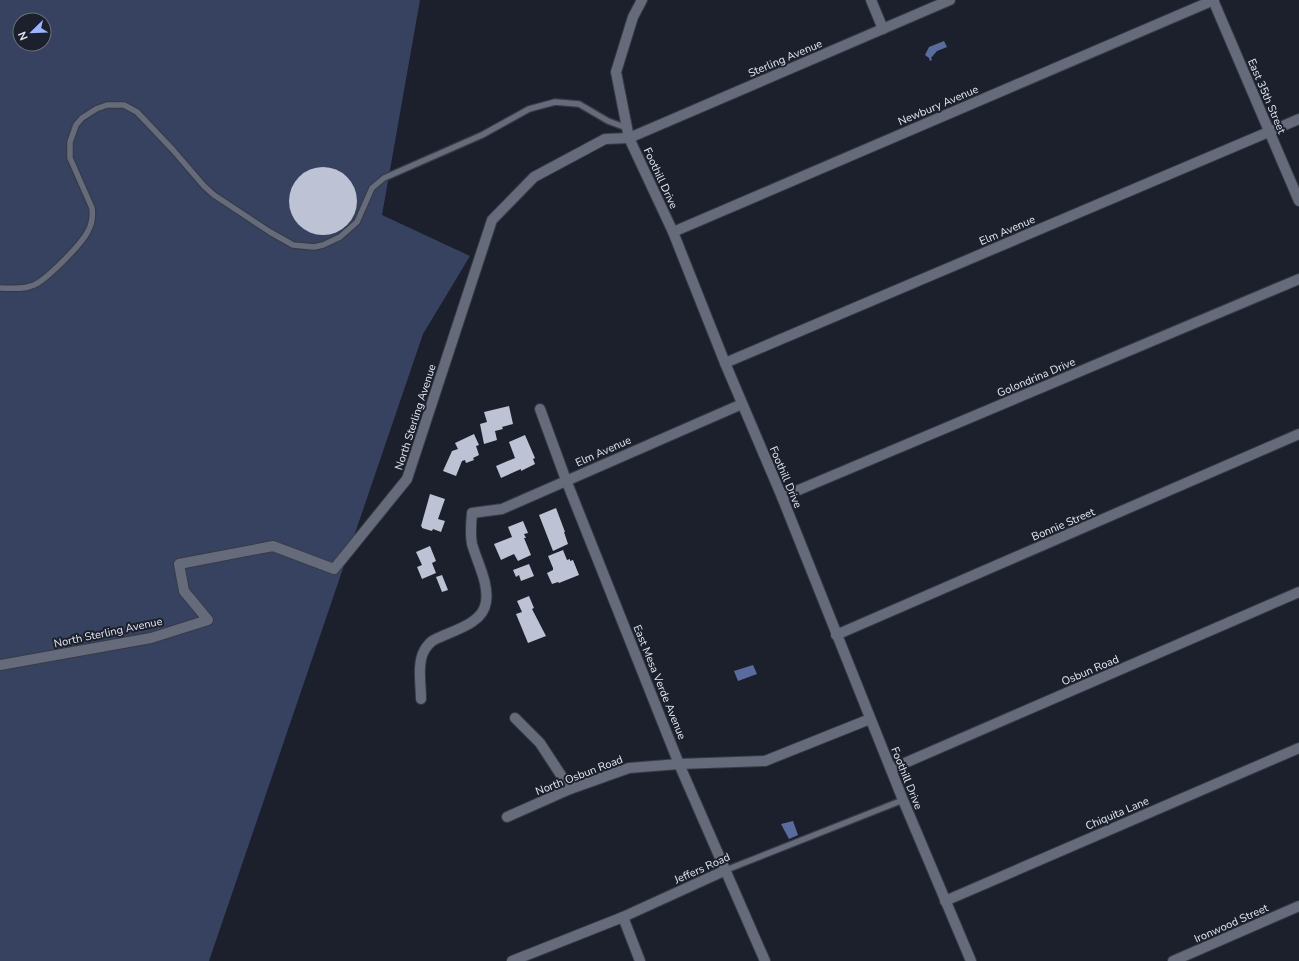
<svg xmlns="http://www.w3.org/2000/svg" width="1299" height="961" viewBox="0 0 1299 961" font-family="'Nunito Sans',sans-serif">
  <rect width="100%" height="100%" fill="#1c202d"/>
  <path fill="#374261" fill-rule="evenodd" d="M 0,0 L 420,0 L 382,215 L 470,256 L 423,334 L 209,961 L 0,961 ZM 20,20 L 44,20 L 44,44 L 20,44 Z"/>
  <g fill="#5a6c9e">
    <path d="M 944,41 L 947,47 L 937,51 L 931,58 L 932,60 L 930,61 L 929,58 L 925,55 L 929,47 Z"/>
    <path d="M 753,665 L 757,674 L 738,681 L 734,671 Z"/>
    <path d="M 793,821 L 798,835 L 789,839 L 781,824 Z"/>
  </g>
  <g fill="#bdc3d5">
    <circle cx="323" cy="201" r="34"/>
    <path d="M 509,406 L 513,424 L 502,427 L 503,429 L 495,431 L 497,440 L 484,444 L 480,424 L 487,422 L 484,412 Z"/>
    <path d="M 474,434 L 479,445 L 476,446 L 479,455 L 473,458 L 474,460 L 466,463 L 465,460 L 462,461 L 456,476 L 443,471 L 452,451 L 458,449 L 455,443 Z"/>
    <path d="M 525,435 L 535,458 L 533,459 L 535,464 L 521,471 L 521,469 L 501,478 L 496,466 L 515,458 L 509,442 Z"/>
    <path d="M 430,494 L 445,499 L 438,519 L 445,521 L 441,532 L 433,529 L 432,531 L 422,528 L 422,527 L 421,526 Z"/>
    <path d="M 556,508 L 565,532 L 564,532 L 568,544 L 553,551 L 539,515 Z"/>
    <path d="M 523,521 L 528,533 L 524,534 L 526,538 L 524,538 L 531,555 L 518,561 L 514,554 L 501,560 L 494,544 L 512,537 L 508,527 Z"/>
    <path d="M 430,546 L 436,561 L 432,563 L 436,573 L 422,579 L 417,567 L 422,565 L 416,552 Z"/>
    <path d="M 563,550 L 567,560 L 570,559 L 570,561 L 573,560 L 579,575 L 559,583 L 558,582 L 552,584 L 547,573 L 553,570 L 553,568 L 548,556 Z"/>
    <path d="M 529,564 L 534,576 L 521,581 L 519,575 L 516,577 L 513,570 Z"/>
    <path d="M 442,575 L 448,590 L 442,592 L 436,577 Z"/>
    <path d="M 529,596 L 534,608 L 532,609 L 546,636 L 528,643 L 516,614 L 522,612 L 517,601 Z"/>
  </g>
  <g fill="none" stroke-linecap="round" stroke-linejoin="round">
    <defs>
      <g id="service">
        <path d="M 0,288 C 11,288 23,290 34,285 C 46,280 82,244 88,231 C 92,224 93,216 92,208 L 70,158 L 70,142 L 76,125 L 82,118 L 96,109 L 107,105 L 124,105 L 137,112 L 173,150 L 204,186 L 214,195 L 270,232 L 293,245 L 314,247 L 323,245 L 340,237 L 357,222 L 372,188 L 384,178 L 482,135 L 529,109 L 555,102 L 579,104 L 608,121 L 627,128"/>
        <path d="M 726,870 L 903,800"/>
      </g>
      <g id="minor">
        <path d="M 871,0 L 883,29"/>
        <path d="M 1213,0 L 1299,201"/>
        <path d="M 673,232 L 1214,0"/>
        <path d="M 725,363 L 1299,119"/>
        <path d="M 540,409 L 566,480 L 679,764 L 765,961"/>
        <path d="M 782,497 L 1299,279"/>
        <path d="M 836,635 L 1299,434"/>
        <path d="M 0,665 L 151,638 L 208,620 L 184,591 L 179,564 L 273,546 L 334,569 L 407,479 L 492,220 L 534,177 L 605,139 L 629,138"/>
        <path d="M 421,699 C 421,685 417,664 424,651 C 426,647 431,641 434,640 C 450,631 483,625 486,602 C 489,583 477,562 472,544 C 470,534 471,523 472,513 L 502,509 L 742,404"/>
        <path d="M 515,718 L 540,743 L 570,789"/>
        <path d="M 891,769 L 1299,592"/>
        <path d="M 507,817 L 570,789 L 629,768 L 679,764 L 765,761 L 870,719"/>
        <path d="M 945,901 L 1299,748"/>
        <path d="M 623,917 L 640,961"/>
        <path d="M 512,961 L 623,917 L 726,870"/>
        <path d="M 1173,961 L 1299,906"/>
      </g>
      <g id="tertiary">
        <path d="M 642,0 L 633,17 L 616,72 L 629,138 L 673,232 L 725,363 L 782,497 L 903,800 L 971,961"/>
        <path d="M 629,138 L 950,0"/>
      </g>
    </defs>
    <use href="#service" stroke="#373b45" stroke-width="8"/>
    <use href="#minor" stroke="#373b45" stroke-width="12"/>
    <use href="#tertiary" stroke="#373b45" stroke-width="12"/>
    <use href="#service" stroke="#656b7a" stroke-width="5.5"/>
    <use href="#minor" stroke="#656b7a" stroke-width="10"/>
    <use href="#tertiary" stroke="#656b7a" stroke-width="10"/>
  </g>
  <g text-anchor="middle" stroke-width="4" stroke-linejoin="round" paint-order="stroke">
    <g font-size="11" fill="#e4e8f1" stroke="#1c202d">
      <text transform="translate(785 58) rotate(-23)" y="4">Sterling Avenue</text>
      <text transform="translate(1267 96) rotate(67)" y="4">East 35th Street</text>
      <text transform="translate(938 105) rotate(-23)" y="4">Newbury Avenue</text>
      <text transform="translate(661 178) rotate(65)" y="4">Foothill Drive</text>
      <text transform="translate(1007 230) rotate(-23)" y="4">Elm Avenue</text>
      <text transform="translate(1036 377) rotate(-23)" y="4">Golondrina Drive</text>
      <text transform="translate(415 417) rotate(-72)" y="4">North Sterling Avenue</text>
      <text transform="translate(603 451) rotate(-24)" y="4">Elm Avenue</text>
      <text transform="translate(786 477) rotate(67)" y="4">Foothill Drive</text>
      <text transform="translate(1063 524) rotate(-23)" y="4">Bonnie Street</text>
      <text transform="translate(108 632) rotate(-12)" y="4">North Sterling Avenue</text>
      <text transform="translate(1090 670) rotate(-23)" y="4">Osbun Road</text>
      <text transform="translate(660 682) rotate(68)" y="4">East Mesa Verde Avenue</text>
      <text transform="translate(579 775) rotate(-21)" y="4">North Osbun Road</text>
      <text transform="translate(907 778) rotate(68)" y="4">Foothill Drive</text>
      <text transform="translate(1117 813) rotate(-23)" y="4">Chiquita Lane</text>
      <text transform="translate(702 868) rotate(-24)" y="4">Jeffers Road</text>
      <text transform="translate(1231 923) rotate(-24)" y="4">Ironwood Street</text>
    </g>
  </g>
  <g transform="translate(32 32) rotate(247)"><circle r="19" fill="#1c202d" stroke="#6c707b"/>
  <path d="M0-3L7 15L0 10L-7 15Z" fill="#9bb4fd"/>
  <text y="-6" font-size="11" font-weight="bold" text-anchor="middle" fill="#e4e8f1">N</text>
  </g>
</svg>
